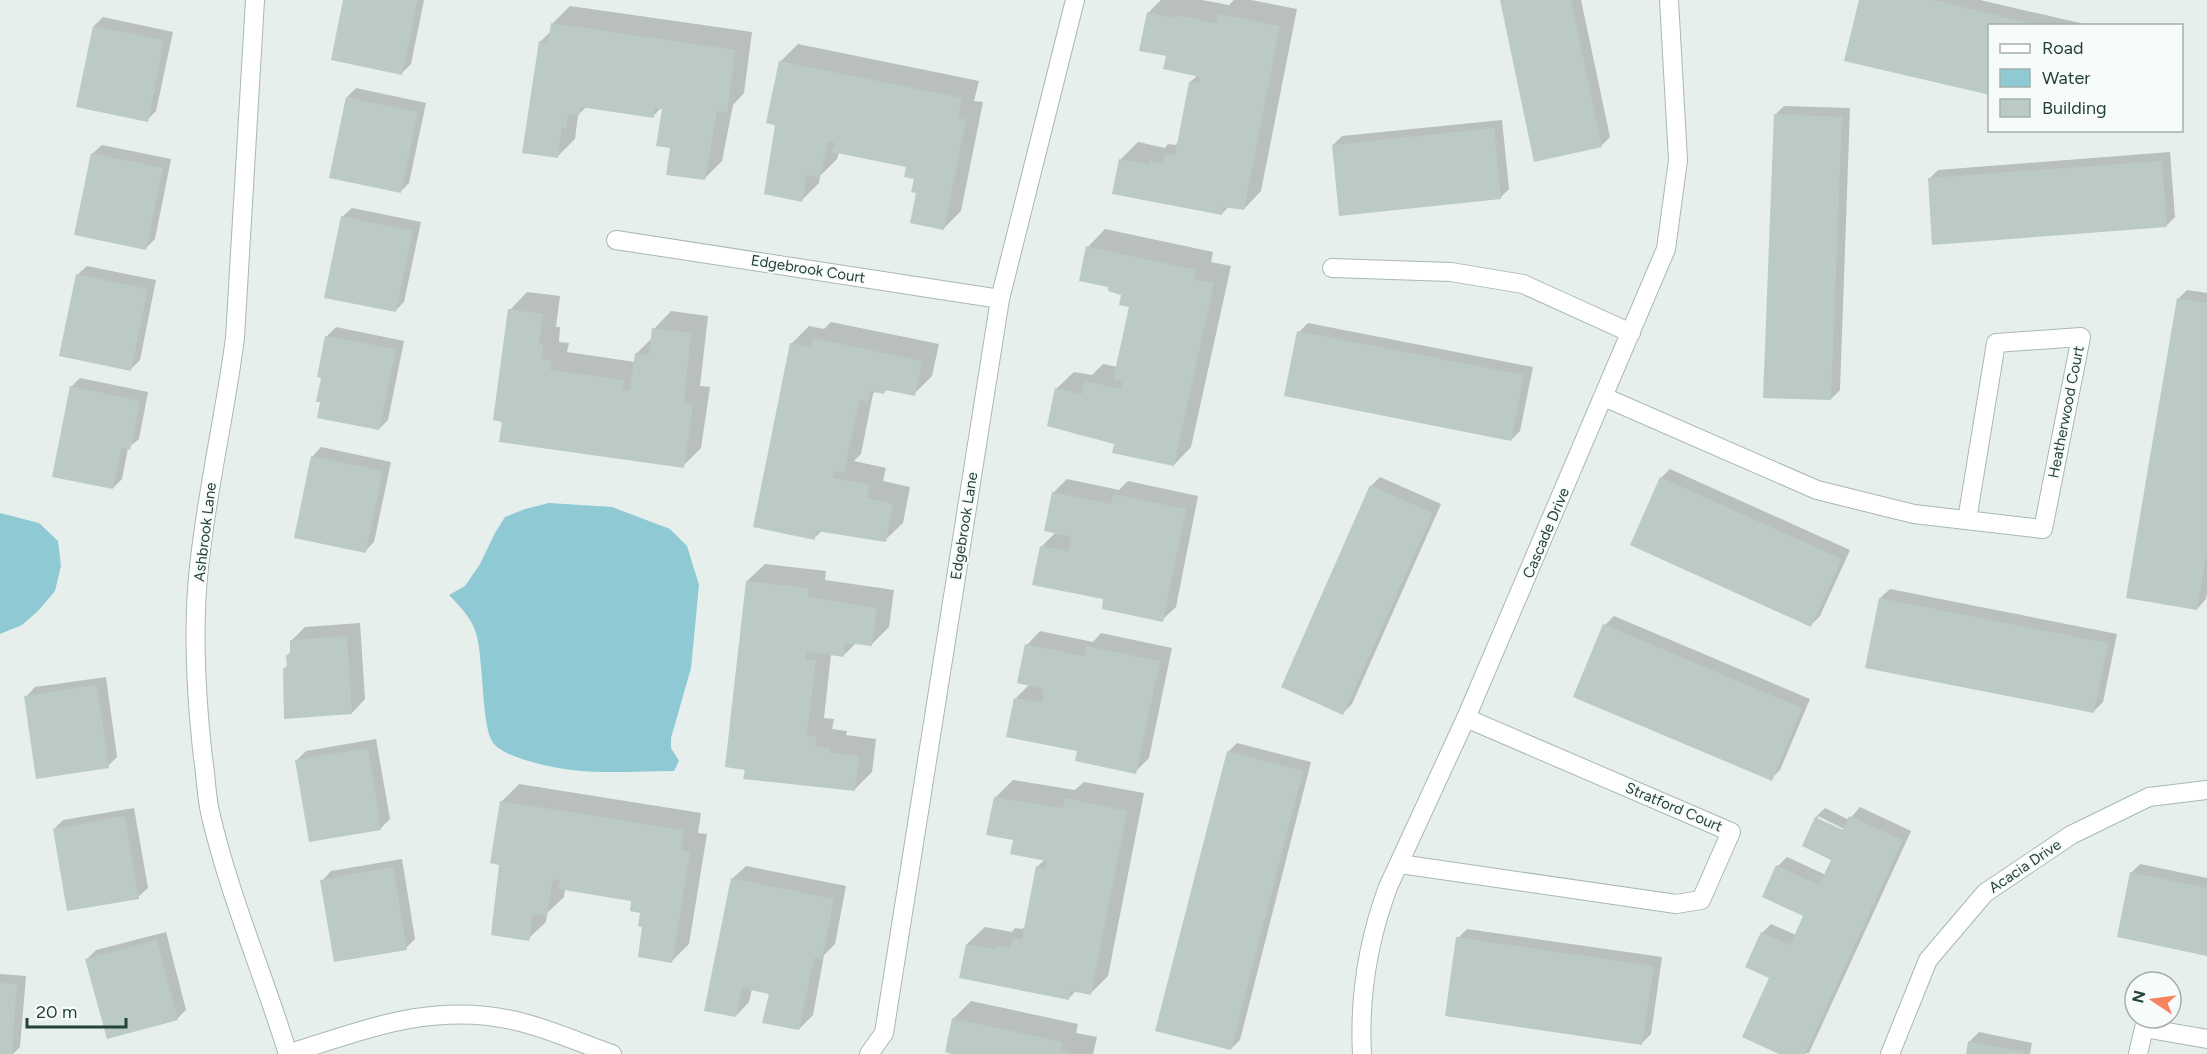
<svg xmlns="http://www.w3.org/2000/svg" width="2207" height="1054" viewBox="0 0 2207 1054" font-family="Figtree,sans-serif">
  <rect width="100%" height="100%" fill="#e6efeb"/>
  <g fill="#8ec9d4">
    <path d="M 549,503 L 612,507 L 670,529 L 687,546 L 699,585 L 691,668 L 671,738 L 671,748 L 679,761 L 674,771 C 642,771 604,774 572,770 C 554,768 501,758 492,741 C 485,730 483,691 482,677 C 478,635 480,626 449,595 L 465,586 L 480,564 L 495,533 L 505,517 L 525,509 Z"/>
    <path d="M 0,513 L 39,523 L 58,541 L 61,566 L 55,591 L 38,611 L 22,625 L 0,634 Z"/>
  </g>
  <g fill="#0003" fill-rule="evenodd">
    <path d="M 344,0 L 424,0 L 411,64 L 402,73 Z"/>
    <path d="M 1161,0 L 1202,0 L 1229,5 L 1234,0 L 1251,0 L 1297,9 L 1261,191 L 1244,209 L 1229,206 L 1222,214 L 1120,160 L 1138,142 L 1165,148 L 1168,144 L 1175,145 L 1179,141 L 1190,82 L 1198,75 L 1168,55 L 1148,13 Z"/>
    <path d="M 1501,0 L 1581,0 L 1610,137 L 1601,146 Z"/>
    <path d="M 1860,0 L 1980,0 L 2089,25 L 1990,26 Z"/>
    <path d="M 570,6 L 752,32 L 744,93 L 733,105 L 722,161 L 704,179 L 672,147 L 664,105 L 653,116 L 587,106 L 578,115 L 575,139 L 557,157 L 540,42 L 551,31 L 552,24 Z"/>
    <path d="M 103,17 L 173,32 L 156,111 L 147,120 L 94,26 Z"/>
    <path d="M 798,44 L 979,81 L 974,101 L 983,102 L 961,211 L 944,228 L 917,192 L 916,177 L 908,166 L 839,152 L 837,159 L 820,176 L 819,183 L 801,201 L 777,124 L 780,62 Z"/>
    <path d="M 356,88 L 426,103 L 409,183 L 400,192 L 347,97 Z"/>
    <path d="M 1784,106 L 1850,108 L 1840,390 L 1831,399 L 1775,115 Z"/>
    <path d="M 1502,120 L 1509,189 L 1500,198 L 1333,145 L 1342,136 Z"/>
    <path d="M 102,145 L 171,159 L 155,239 L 146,248 L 92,154 Z"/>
    <path d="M 2170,152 L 2175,217 L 2166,226 L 1929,179 L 1938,170 Z"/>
    <path d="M 352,208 L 421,222 L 404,302 L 395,311 L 342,217 Z"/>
    <path d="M 1105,229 L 1213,252 L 1211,262 L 1231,266 L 1191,447 L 1174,465 L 1116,443 L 1076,434 L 1056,389 L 1074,372 L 1092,375 L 1103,364 L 1117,367 L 1130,306 L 1123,293 L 1110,286 L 1088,247 Z"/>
    <path d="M 87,266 L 156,280 L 140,360 L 131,369 L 77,275 Z"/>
    <path d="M 2187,290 L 2207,293 L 2207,593 L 2206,599 L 2197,609 L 2178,299 Z"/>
    <path d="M 527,292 L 560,296 L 556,327 L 560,327 L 559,342 L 569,343 L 567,352 L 635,362 L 636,354 L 652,338 L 654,329 L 671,311 L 708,316 L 700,386 L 710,387 L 701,448 L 683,466 L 504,421 L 510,310 Z"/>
    <path d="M 831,322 L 939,344 L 932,376 L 914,394 L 888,389 L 884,392 L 876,391 L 873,394 L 861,454 L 854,461 L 886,468 L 883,481 L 910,487 L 903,523 L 885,540 L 823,530 L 814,538 L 791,344 L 809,326 L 824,329 Z"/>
    <path d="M 1308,323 L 1533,367 L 1520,431 L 1511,440 L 1299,332 Z"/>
    <path d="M 336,327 L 404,341 L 388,420 L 379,429 L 323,376 L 327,336 Z"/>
    <path d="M 80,378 L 148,392 L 139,439 L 128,448 L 122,479 L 113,488 L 71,387 Z"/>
    <path d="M 321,447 L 391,462 L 374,542 L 365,551 L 312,457 Z"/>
    <path d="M 1670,469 L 1850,550 L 1820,616 L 1811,625 L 1661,478 Z"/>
    <path d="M 1380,477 L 1441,504 L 1352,704 L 1343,713 L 1371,486 Z"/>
    <path d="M 1067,479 L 1119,490 L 1128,481 L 1198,496 L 1176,607 L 1162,620 L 1105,598 L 1042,546 L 1056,532 L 1053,493 Z"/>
    <path d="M 765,564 L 826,571 L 825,580 L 894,590 L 889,627 L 872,644 L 856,643 L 844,655 L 831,654 L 824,718 L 834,719 L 832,729 L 847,731 L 846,735 L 876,739 L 872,772 L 855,789 L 745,777 L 747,581 Z"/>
    <path d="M 1890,589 L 2117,634 L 2103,702 L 2094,711 L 1880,598 Z"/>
    <path d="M 1614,616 L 1810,699 L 1780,770 L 1771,779 L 1605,625 Z"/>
    <path d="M 360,623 L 365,699 L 352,713 L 284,669 L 288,665 L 287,655 L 292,651 L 291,641 L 305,627 Z"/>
    <path d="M 1040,631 L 1093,642 L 1101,633 L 1172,648 L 1149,758 L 1135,772 L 1079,750 L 1016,698 L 1030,684 L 1027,645 Z"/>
    <path d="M 106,677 L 117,757 L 108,766 L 26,697 L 35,687 Z"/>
    <path d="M 376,739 L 390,819 L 381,828 L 297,760 L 306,751 Z"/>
    <path d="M 1237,743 L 1311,762 L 1240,1040 L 1231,1049 L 1228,752 Z"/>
    <path d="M 1013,780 L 1075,790 L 1084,782 L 1144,793 L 1108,976 L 1091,993 L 1076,991 L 1069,998 L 967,944 L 985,927 L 1012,932 L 1015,928 L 1022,929 L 1026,926 L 1037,867 L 1045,859 L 1015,839 L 995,798 Z"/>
    <path d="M 519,784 L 701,813 L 698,833 L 707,834 L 689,944 L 672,961 L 644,926 L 642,911 L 633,900 L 565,889 L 564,897 L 547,913 L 546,922 L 528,939 L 501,864 L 492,862 L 502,801 Z"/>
    <path d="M 1860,807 L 1911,831 L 1809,1053 L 1783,1054 L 1762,933 L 1771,924 L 1796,935 L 1805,915 L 1778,866 L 1787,857 L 1826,875 L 1833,859 L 1803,845 L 1816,817 L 1825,808 L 1849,820 ZM 1818,816 L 1850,832 L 1849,834 L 1818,820 Z"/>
    <path d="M 134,808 L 148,888 L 138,897 L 54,829 L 63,820 Z"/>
    <path d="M 402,859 L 415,939 L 406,948 L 322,881 L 331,871 Z"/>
    <path d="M 2140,864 L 2207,878 L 2207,954 L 2131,873 Z"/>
    <path d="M 746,866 L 846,886 L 835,944 L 824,955 L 813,1015 L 799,1029 L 770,992 L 752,989 L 749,1002 L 736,1016 L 732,879 Z"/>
    <path d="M 1467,929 L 1662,957 L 1651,1034 L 1642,1043 L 1458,938 Z"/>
    <path d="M 166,932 L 186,1010 L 177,1019 L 87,959 L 96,950 Z"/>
    <path d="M 0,974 L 26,976 L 20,1047 L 13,1054 L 0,1054 Z"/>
    <path d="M 971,1001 L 1078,1024 L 1076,1033 L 1097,1037 L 1093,1054 L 959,1054 L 946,1051 L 954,1018 Z"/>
    <path d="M 1979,1032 L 2032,1043 L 2030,1054 L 1967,1054 L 1970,1041 Z"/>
  </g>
  <g fill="#bbcac4">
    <path d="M 343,0 L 418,0 L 402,75 L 331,60 Z"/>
    <path d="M 1500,0 L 1571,0 L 1602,147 L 1534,162 Z"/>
    <path d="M 1859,0 L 1934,0 L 2040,26 L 1990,26 L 1990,95 L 1844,61 Z"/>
    <path d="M 1147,12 L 1175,18 L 1175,15 L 1216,23 L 1218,14 L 1280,26 L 1244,210 L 1224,207 L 1222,215 L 1112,194 L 1119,159 L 1149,165 L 1149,161 L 1163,163 L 1165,153 L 1175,155 L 1189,82 L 1199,83 L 1200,77 L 1163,69 L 1166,56 L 1139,51 Z"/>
    <path d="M 551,23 L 735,50 L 727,113 L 717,111 L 705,180 L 666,175 L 670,148 L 656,146 L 662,109 L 655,108 L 654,118 L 580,107 L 579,116 L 568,115 L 566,129 L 562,128 L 558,158 L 522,153 L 539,41 L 548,43 Z"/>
    <path d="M 93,26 L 164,40 L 148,122 L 76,107 Z"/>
    <path d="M 779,61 L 962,98 L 958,118 L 966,120 L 944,230 L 910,223 L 916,193 L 911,192 L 914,179 L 904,177 L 906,167 L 832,152 L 835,143 L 828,141 L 820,178 L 807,175 L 802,202 L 764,194 L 775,125 L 766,123 Z"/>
    <path d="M 346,97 L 418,112 L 401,193 L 329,178 Z"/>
    <path d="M 1774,114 L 1842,117 L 1831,400 L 1763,398 Z"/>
    <path d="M 1494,128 L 1501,199 L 1339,216 L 1332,145 Z"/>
    <path d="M 91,153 L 163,168 L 146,250 L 74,235 Z"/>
    <path d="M 2162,161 L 2167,227 L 1932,245 L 1928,178 Z"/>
    <path d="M 341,216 L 413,231 L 396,312 L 324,298 Z"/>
    <path d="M 1086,246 L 1196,270 L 1194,279 L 1214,283 L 1174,466 L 1112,453 L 1114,444 L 1047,426 L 1055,388 L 1082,394 L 1084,381 L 1121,389 L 1122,382 L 1113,380 L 1129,307 L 1119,305 L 1121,295 L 1108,291 L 1108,287 L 1079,281 Z"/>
    <path d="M 76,274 L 148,289 L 131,371 L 59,356 Z"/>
    <path d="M 2177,298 L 2207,303 L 2207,552 L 2197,610 L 2126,598 Z"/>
    <path d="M 508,309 L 543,314 L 539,344 L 543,344 L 542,359 L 552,360 L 550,370 L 624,380 L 623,390 L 630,390 L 635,353 L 649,355 L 652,328 L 691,333 L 684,403 L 693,405 L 684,468 L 499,442 L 502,422 L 493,420 Z"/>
    <path d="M 1297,331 L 1524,375 L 1511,441 L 1284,396 Z"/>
    <path d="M 325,336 L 396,349 L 379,430 L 317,418 L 320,402 L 316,402 L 321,378 L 317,377 Z"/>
    <path d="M 813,338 L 922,361 L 915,396 L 885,390 L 884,394 L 870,391 L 868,401 L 859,400 L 844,473 L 834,471 L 833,478 L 870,485 L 867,498 L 893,504 L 886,542 L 816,531 L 815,540 L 753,527 L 790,343 L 810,347 Z"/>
    <path d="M 70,386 L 140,401 L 130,450 L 122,448 L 113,489 L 52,477 Z"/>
    <path d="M 311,456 L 383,471 L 366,553 L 294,538 Z"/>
    <path d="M 1660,477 L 1842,559 L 1811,627 L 1630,545 Z"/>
    <path d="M 1370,485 L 1433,513 L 1343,715 L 1281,687 Z"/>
    <path d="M 1052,492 L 1111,504 L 1113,494 L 1186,509 L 1163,622 L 1102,609 L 1103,599 L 1032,585 L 1040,546 L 1068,551 L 1071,537 L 1044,531 Z"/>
    <path d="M 746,581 L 809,588 L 808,597 L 877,608 L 872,646 L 845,643 L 844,657 L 807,652 L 806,659 L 816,660 L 807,735 L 817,736 L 815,746 L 830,748 L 829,752 L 859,756 L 855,791 L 743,779 L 745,770 L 725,767 Z"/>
    <path d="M 1879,598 L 2108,643 L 2094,713 L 1865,668 Z"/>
    <path d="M 1603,624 L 1802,708 L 1772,781 L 1573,697 Z"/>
    <path d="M 347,636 L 352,714 L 284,719 L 283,668 L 287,668 L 286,655 L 290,655 L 290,640 Z"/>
    <path d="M 1025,644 L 1084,656 L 1086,646 L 1160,661 L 1136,774 L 1075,761 L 1077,751 L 1006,737 L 1014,698 L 1042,703 L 1044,689 L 1017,683 Z"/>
    <path d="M 97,685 L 109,768 L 36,779 L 24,696 Z"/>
    <path d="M 368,748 L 381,830 L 309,842 L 295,760 Z"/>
    <path d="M 1227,751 L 1303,771 L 1231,1050 L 1155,1031 Z"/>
    <path d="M 994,797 L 1063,808 L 1065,798 L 1127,811 L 1091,995 L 1071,991 L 1069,1000 L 959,978 L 966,944 L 996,949 L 996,945 L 1010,948 L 1012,938 L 1022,939 L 1036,866 L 1046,868 L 1047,861 L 1010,854 L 1013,840 L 986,835 Z"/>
    <path d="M 500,801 L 684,830 L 681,850 L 690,852 L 672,963 L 638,957 L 642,927 L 638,926 L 640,913 L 630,911 L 631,901 L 558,889 L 560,880 L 553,879 L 547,916 L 533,914 L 529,941 L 491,935 L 499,865 L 490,863 Z"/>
    <path d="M 125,816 L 139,899 L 67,911 L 53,829 Z"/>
    <path d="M 1849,816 L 1903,840 L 1805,1054 L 1779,1054 L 1742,1037 L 1769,978 L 1745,967 L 1761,932 L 1790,945 L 1803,916 L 1762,897 L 1776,865 L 1819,885 L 1831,860 L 1802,846 L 1815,817 L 1843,830 Z"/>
    <path d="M 393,867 L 407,950 L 334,962 L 320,880 Z"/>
    <path d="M 2130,872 L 2207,888 L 2207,956 L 2117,937 Z"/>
    <path d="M 731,878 L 834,899 L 822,960 L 814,958 L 799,1030 L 762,1023 L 769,994 L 742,988 L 736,1017 L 704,1011 Z"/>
    <path d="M 1456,937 L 1654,966 L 1642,1045 L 1445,1016 Z"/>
    <path d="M 157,940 L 178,1020 L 107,1039 L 85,959 Z"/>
    <path d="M 0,983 L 17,984 L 12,1054 L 0,1054 Z"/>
    <path d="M 952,1018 L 1062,1042 L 1060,1050 L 1072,1054 L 952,1054 L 945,1052 Z"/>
    <path d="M 1968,1041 L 2024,1052 L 2024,1054 L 1966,1054 Z"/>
  </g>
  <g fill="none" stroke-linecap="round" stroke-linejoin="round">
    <defs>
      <g id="minor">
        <path d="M 255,0 L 235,338 C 225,415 207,490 199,567 C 192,631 196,695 203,758 C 206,775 206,794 210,812 C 229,895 263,973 288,1054"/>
        <path d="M 616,240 L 1000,299"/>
        <path d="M 1332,268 L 1451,272 L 1523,284 L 1631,333"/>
        <path d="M 1604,397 L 1817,490 L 1914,514 L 2043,529 L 2081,337 L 1996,343 L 1967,520"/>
        <path d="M 1400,864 L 1676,904 L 1701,900 L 1731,832 L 1466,718"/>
        <path d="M 287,1054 C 365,1030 433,1001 516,1021 C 548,1028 580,1043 612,1054"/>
        <path d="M 869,1054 L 884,1033 L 1000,299 L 1075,0"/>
        <path d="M 1362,1054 C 1359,997 1368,941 1388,887 L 1466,718 L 1666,249 L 1678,160 L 1669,0"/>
        <path d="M 1890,1054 L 1928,960 L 1985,893 L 2071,835 L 2149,797 L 2207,790"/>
        <path d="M 2138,1054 L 2144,1028 L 2207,1039"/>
      </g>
    </defs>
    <use href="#minor" stroke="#a8b8b2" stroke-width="20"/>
    <use href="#minor" stroke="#fff" stroke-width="18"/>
  </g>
  <g text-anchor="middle" stroke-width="4.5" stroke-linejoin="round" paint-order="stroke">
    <g font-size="15" fill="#24423a" stroke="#f7fbf9">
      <text transform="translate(808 269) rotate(9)" y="5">Edgebrook Court</text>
      <text transform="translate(2066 412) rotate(-79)" y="5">Heatherwood Court</text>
      <text transform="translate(964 526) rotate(-81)" y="5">Edgebrook Lane</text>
      <text transform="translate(205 532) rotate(-83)" y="5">Ashbrook Lane</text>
      <text transform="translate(1546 533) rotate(-67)" y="5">Cascade Drive</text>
      <text transform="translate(1674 807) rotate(23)" y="5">Stratford Court</text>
      <text transform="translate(2025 866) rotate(-34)" y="5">Acacia Drive</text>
    </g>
  </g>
  <rect x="1988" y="24" width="195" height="108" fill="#f7fbf9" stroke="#a3b1ad" stroke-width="1.5"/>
  <rect x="2000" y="44" width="30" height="9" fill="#ffffff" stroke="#a3b1ad" stroke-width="1.5"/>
  <text x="2042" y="54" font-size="18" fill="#24423a">Road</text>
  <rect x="2000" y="69" width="30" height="18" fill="#8ec9d4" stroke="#a3b1ad" stroke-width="1.5"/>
  <text x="2042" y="84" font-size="18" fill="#24423a">Water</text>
  <rect x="2000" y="99" width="30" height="18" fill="#bbcac4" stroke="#a3b1ad" stroke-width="1.5"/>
  <text x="2042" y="114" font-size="18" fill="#24423a">Building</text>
  <g transform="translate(2153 1000) rotate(283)"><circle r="28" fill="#f7fbf9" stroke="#a3b1ad" stroke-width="1.5"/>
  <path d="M0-4.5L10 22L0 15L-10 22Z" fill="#f4845f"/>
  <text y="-9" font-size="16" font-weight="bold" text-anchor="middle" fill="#24423a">N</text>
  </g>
  <path d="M27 1018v9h99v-9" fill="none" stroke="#24423a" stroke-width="3"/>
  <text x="36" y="1018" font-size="18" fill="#24423a" stroke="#f7fbf9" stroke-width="4.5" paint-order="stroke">20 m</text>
</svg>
